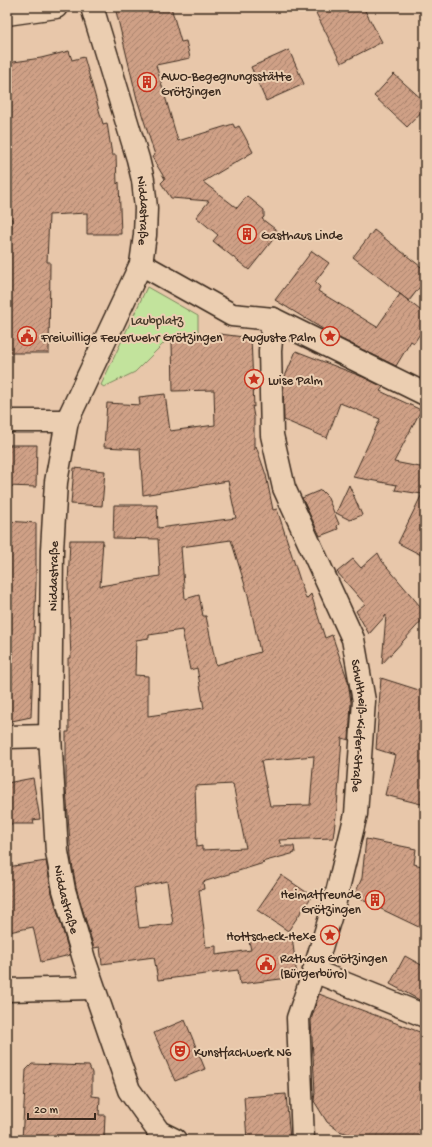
<svg xmlns="http://www.w3.org/2000/svg" width="432" height="1147" viewBox="0 0 432 1147" font-family="'Gochi Hand',sans-serif">
  <defs>
    <pattern id="building-hatch" width="6" height="6" patternUnits="userSpaceOnUse"><rect width="6" height="6" fill="#cfa086"/><path d="M-1 1l2-2M0 6l6-6M5 7l2-2" fill="none" stroke="#a9836d"/></pattern>
  </defs>
  <rect width="100%" height="100%" fill="#e8c7aa"/>
  <filter id="ink" filterUnits="userSpaceOnUse"><feTurbulence type="fractalNoise" baseFrequency=".025" numOctaves="2"/><feDisplacementMap in="SourceGraphic" scale="8" xChannelSelector="R" yChannelSelector="G"/><feConvolveMatrix kernelMatrix="1 2 1 2 8 2 1 2 1" color-interpolation-filters="sRGB"/></filter>
  <g filter="url(#ink)">
    <path fill="#c2e39c" stroke="#7e865d" d="M 147,287 L 198,316 L 198,334 L 167,340 L 135,372 L 104,387 L 101,385 Z"/>
    <g fill="url(#building-hatch)" stroke="#3b2a1e" fill-rule="evenodd">
      <path d="M 115,7 L 171,7 L 181,42 L 186,41 L 190,58 L 156,65 L 178,141 L 233,124 L 235,128 L 239,126 L 244,135 L 253,152 L 203,182 L 237,208 L 247,196 L 264,210 L 264,217 L 262,219 L 279,232 L 249,270 L 213,241 L 218,235 L 196,217 L 209,201 L 171,198 L 161,183 L 165,179 L 152,157 L 155,155 L 137,99 Z"/>
      <path d="M 313,7 L 363,7 L 382,42 L 341,63 Z"/>
      <path d="M 289,50 L 304,84 L 266,101 L 251,67 Z"/>
      <path d="M 69,51 L 72,60 L 84,57 L 103,124 L 107,123 L 112,155 L 116,155 L 117,184 L 119,182 L 121,234 L 87,234 L 87,213 L 49,215 L 47,262 L 50,262 L 49,353 L 7,353 L 7,269 L 12,219 L 7,218 L 7,63 L 41,58 Z"/>
      <path d="M 394,74 L 425,102 L 425,108 L 407,127 L 374,96 Z"/>
      <path d="M 374,230 L 425,270 L 425,280 L 409,301 L 353,257 Z"/>
      <path d="M 312,251 L 329,263 L 315,282 L 320,287 L 318,291 L 377,327 L 400,294 L 425,314 L 425,326 L 414,343 L 411,341 L 396,366 L 331,334 L 275,300 Z"/>
      <path d="M 220,334 L 251,338 L 254,407 L 252,406 L 254,417 L 254,450 L 256,446 L 266,475 L 273,510 L 277,509 L 306,599 L 311,594 L 325,638 L 332,635 L 348,681 L 351,702 L 349,740 L 342,738 L 337,808 L 333,838 L 279,840 L 281,846 L 294,846 L 295,853 L 262,862 L 264,863 L 203,882 L 204,889 L 199,890 L 206,947 L 216,946 L 216,955 L 251,950 L 249,941 L 292,936 L 297,977 L 240,984 L 238,970 L 158,980 L 154,957 L 102,964 L 100,947 L 94,948 L 76,887 L 71,857 L 66,788 L 66,732 L 69,732 L 68,658 L 71,658 L 68,584 L 70,540 L 103,540 L 100,586 L 160,576 L 158,539 L 113,538 L 114,505 L 157,505 L 158,528 L 236,518 L 228,481 L 143,495 L 140,449 L 104,447 L 107,403 L 140,405 L 139,397 L 165,394 L 170,431 L 215,425 L 214,390 L 173,391 L 172,342 ZM 231,540 L 248,595 L 260,652 L 216,665 L 206,616 L 203,616 L 199,595 L 185,599 L 181,547 ZM 182,630 L 190,670 L 197,668 L 204,708 L 148,716 L 148,676 L 135,675 L 136,640 L 149,638 L 149,635 ZM 314,756 L 310,805 L 270,806 L 261,761 ZM 233,784 L 246,848 L 202,850 L 202,846 L 197,847 L 195,786 ZM 167,881 L 173,924 L 139,928 L 134,888 Z"/>
      <path d="M 296,351 L 363,377 L 383,387 L 380,391 L 421,410 L 394,462 L 425,468 L 425,557 L 398,543 L 422,494 L 395,490 L 397,485 L 353,477 L 380,419 L 340,403 L 327,438 L 284,420 L 283,381 Z"/>
      <path d="M 7,445 L 37,445 L 36,487 L 7,486 Z"/>
      <path d="M 74,468 L 105,471 L 102,506 L 71,504 Z"/>
      <path d="M 349,485 L 362,515 L 350,520 L 336,513 Z"/>
      <path d="M 321,490 L 327,496 L 339,524 L 337,526 L 338,529 L 320,536 L 302,498 Z"/>
      <path d="M 7,521 L 36,523 L 36,582 L 31,717 L 7,722 Z"/>
      <path d="M 378,553 L 382,561 L 425,612 L 425,617 L 382,664 L 386,615 L 369,634 L 356,611 L 365,604 L 337,572 L 353,559 L 361,568 Z"/>
      <path d="M 381,678 L 425,692 L 425,805 L 385,795 L 395,755 L 376,749 Z"/>
      <path d="M 33,778 L 40,819 L 33,820 L 34,824 L 7,824 L 7,783 Z"/>
      <path d="M 366,839 L 416,849 L 414,864 L 425,867 L 425,930 L 354,896 L 362,878 Z"/>
      <path d="M 46,861 L 52,893 L 70,955 L 41,962 L 33,927 L 9,932 L 9,902 L 7,902 L 7,867 Z"/>
      <path d="M 281,875 L 312,896 L 288,931 L 257,910 Z"/>
      <path d="M 405,956 L 425,967 L 425,1003 L 390,984 Z"/>
      <path d="M 319,994 L 425,1034 L 425,1140 L 369,1140 L 339,1131 L 327,1122 L 314,1101 L 315,1092 L 311,1020 Z"/>
      <path d="M 185,1020 L 205,1069 L 175,1081 L 154,1033 Z"/>
      <path d="M 32,1064 L 89,1066 L 92,1073 L 92,1096 L 100,1097 L 99,1115 L 105,1115 L 104,1140 L 22,1140 L 26,1070 Z"/>
      <path d="M 286,1094 L 290,1140 L 247,1140 L 244,1097 Z"/>
    </g>
    <g fill="none" stroke-linecap="round" stroke-linejoin="round">
      <defs>
        <g id="street">
          <path id="s1" d="M 92,7 L 138,159 L 143,180 L 146,208 L 145,235 L 141,264 L 67,421 L 56,482 L 52,550 L 50,736 L 57,852 L 64,890 L 84,959 L 129,1090 L 159,1132 L 175,1140"/>
          <path d="M 7,14 L 56,7"/>
          <path d="M 141,264 L 232,315 L 273,319 L 425,394"/>
          <path id="s2" d="M 273,319 L 270,351 L 272,435 L 284,488 L 353,639 L 364,701 L 356,814 L 335,901 L 314,971 L 298,1018 L 303,1140"/>
          <path d="M 7,421 L 67,421"/>
          <path d="M 7,737 L 50,736"/>
          <path d="M 314,971 L 425,1016"/>
          <path d="M 7,990 L 93,988"/>
        </g>
      </defs>
      <use href="#street" stroke="#3b2a1e" stroke-width="25"/>
      <use href="#street" stroke="#ebceb1" stroke-width="22"/>
    </g>
  </g>
  <defs>
    <symbol id="building-ring" viewBox="-11 -11 22 22"><circle r="9.5" fill="#ebceb1" stroke="#c8321e" stroke-width="1.5"/><path d="M-4-6H4V6H1V3H-1V6H-4ZM-2.5-4.3h1.7v1.8h-1.7ZM.8-4.3h1.7v1.8H.8ZM-2.5-1h1.7V.8h-1.7ZM.8-1h1.7V.8H.8Z" fill="#c8321e"/></symbol>
    <symbol id="civic-ring" viewBox="-11 -11 22 22"><circle r="9.5" fill="#ebceb1" stroke="#c8321e" stroke-width="1.5"/><path d="M-.6-6.5H3V-4.5H.6V-3L4-1V1h2V6H-6V1h2V-1L-.6-3ZM-1.2 2.5V6h2.4V2.5Z" fill="#c8321e"/></symbol>
    <symbol id="sight-ring" viewBox="-11 -11 22 22"><circle r="9.5" fill="#ebceb1" stroke="#c8321e" stroke-width="1.5"/><path d="M0-6L1.8-2.2L6-1.7L2.9 1.2L3.7 5.4L0 3.3L-3.7 5.4L-2.9 1.2L-6-1.7L-1.8-2.2Z" fill="#c8321e"/></symbol>
    <symbol id="theatre-ring" viewBox="-11 -11 22 22"><circle r="9.5" fill="#ebceb1" stroke="#c8321e" stroke-width="1.5"/><path d="M-5-5.5Q0-4 5-5.5V0Q5 5 0 6Q-5 5-5 0ZM-3.3-2.5H-1v1.5H-3.3ZM1-2.5H3.3v1.5H1ZM-2.8 1Q0 5.5 2.8 1Z" fill="#c8321e"/></symbol>
  </defs>
  <g fill-rule="evenodd">
    <use href="#building-ring" x="136" y="71" width="22" height="22"/>
    <use href="#building-ring" x="236" y="223" width="22" height="22"/>
    <use href="#civic-ring" x="16" y="325" width="22" height="22"/>
    <use href="#sight-ring" x="319" y="325" width="22" height="22"/>
    <use href="#sight-ring" x="243" y="368" width="22" height="22"/>
    <use href="#building-ring" x="364" y="889" width="22" height="22"/>
    <use href="#sight-ring" x="319" y="924" width="22" height="22"/>
    <use href="#civic-ring" x="255" y="953" width="22" height="22"/>
    <use href="#theatre-ring" x="169" y="1040" width="22" height="22"/>
  </g>
  <g text-anchor="middle" stroke-width="4" stroke-linejoin="round" paint-order="stroke">
    <g font-size="13" fill="#3b2a1e" stroke="#ebceb1" text-anchor="start">
      <text x="161" y="80">AWO-Begegnungsstätte<tspan x="161" dy="15">Grötzingen</tspan></text>
      <text x="261" y="239">Gasthaus Linde</text>
      <text x="41" y="341">Freiwillige Feuerwehr Grötzingen</text>
      <text x="316" y="341" text-anchor="end">Auguste Palm</text>
      <text x="268" y="384">Luise Palm</text>
      <text x="361" y="898" text-anchor="end">Heimatfreunde<tspan x="361" dy="15">Grötzingen</tspan></text>
      <text x="316" y="940" text-anchor="end">Hottscheck-Hexe</text>
      <text x="280" y="962">Rathaus Grötzingen<tspan x="280" dy="15">(Bürgerbüro)</tspan></text>
      <text x="194" y="1056">Kunstfachwerk N6</text>
    </g>
    <g font-size="13" fill="#3b2a1e" stroke="#ebceb1">
      <text dy="5" stroke="none"><textPath href="#s1" startOffset="211">Niddastraße</textPath></text>
      <text transform="translate(52 576) rotate(-89)" y="5">Niddastraße</text>
      <text dy="5" stroke="none"><textPath href="#s2" startOffset="424">Schultheiß-Kiefer-Straße</textPath></text>
      <text dy="5" stroke="none"><textPath href="#s1" startOffset="919">Niddastraße</textPath></text>
    </g>
    <g font-size="13" fill="#483c2b" stroke="#ebceb1">
      <text x="157" y="324">Laubplatz</text>
    </g>
  </g>
  <rect width="432" height="1147" fill="none" stroke="#ebceb1" stroke-width="24"/>
  <rect x="12" y="12" width="408" height="1123" fill="none" stroke="#3b2a1e" stroke-width="1.5" filter="url(#ink)"/>
  <path d="M28 1113v6h67v-6" fill="none" stroke="#3b2a1e" stroke-width="2"/>
  <text x="34" y="1113" font-size="12" fill="#3b2a1e" stroke="#ebceb1" stroke-width="3" paint-order="stroke">20 m</text>
</svg>
